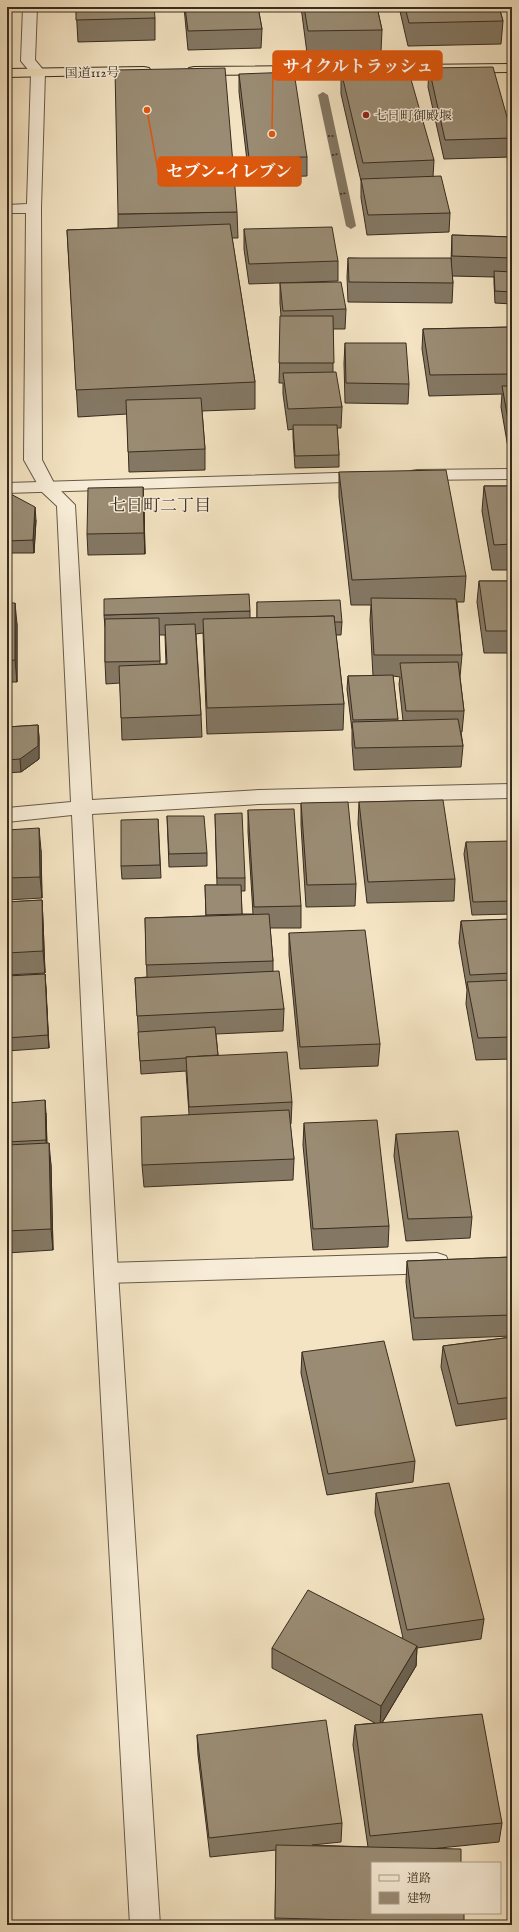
<svg xmlns="http://www.w3.org/2000/svg" width="519" height="1932" viewBox="0 0 519 1932" font-family="'IM FELL English','Noto Serif JP',serif">
  <rect width="100%" height="100%" fill="#f4e4c3"/>
  <filter id="stains"><feTurbulence type="fractalNoise" baseFrequency=".005" numOctaves="4"/><feColorMatrix values="0 0 0 0 .2 0 0 0 0 .09 0 0 0 0 .02 0 0 0 .5 -.17"/></filter>
  <radialGradient id="worn" r=".72"><stop offset=".6" stop-color="#630" stop-opacity="0"/><stop offset="1" stop-color="#630" stop-opacity=".3"/></radialGradient>
  <g fill="none" stroke-linecap="round" stroke-linejoin="round">
    <path fill="#827560" fill-rule="evenodd" d="M 323,92 L 328,95 L 356,226 L 351,229 L 346,226 L 318,95 Z"/>
    <defs>
      <g id="service">
        <path d="M 512,469 L 512,479 L 417,480 L 411,479 L 408,475 L 411,471 L 417,470 Z"/>
        <path d="M 369,472 L 375,473 L 378,477 L 375,481 L 7,493 L 7,483 Z"/>
        <path d="M 437,1253 L 446,1256 L 449,1263 L 446,1270 L 437,1273 L 106,1283 L 97,1280 L 94,1273 L 97,1266 L 106,1263 Z"/>
      </g>
      <path id="minor" d="M 23,7 L 37,7 L 35,60 L 45,72 L 41,208 L 42,460 L 55,485 L 75,505 L 92,800 L 259,790 L 512,784 L 512,798 L 259,804 L 92,814 L 118,1273 L 160,1925 L 130,1925 L 94,1273 L 72,815 L 7,822 L 7,808 L 71,802 L 57,506 L 42,492 L 24,460 L 26,213 L 7,213 L 7,205 L 27,204 L 31,73 L 21,61 Z"/>
      <g id="trunk">
        <path d="M 512,64 L 512,72 L 194,75 L 189,74 L 187,71 L 189,68 L 194,67 Z"/>
        <path d="M 144,67 L 149,68 L 151,71 L 149,74 L 7,77 L 7,69 Z"/>
      </g>
    </defs>
    <use href="#service" stroke="#675a48" stroke-width="2"/>
    <use href="#minor" stroke="#675a48" stroke-width="2"/>
    <use href="#trunk" stroke="#382c1f" stroke-width="2"/>
    <g stroke="#382c1f" stroke-width="1.5" stroke-dasharray="2 1.5" stroke-linecap="butt">
      <path d="M 328,136 L 335,136"/>
      <path d="M 332,155 L 338,154"/>
      <path d="M 340,194 L 347,193"/>
    </g>
    <use href="#service" fill="#f8edd8" fill-rule="evenodd"/>
    <use href="#minor" fill="#f8edd8" fill-rule="evenodd"/>
    <use href="#trunk" fill="#f4e4c3" fill-rule="evenodd"/>
  </g>
  <g fill="#847864" stroke="#382c1f" fill-rule="evenodd">
    <path d="M 76,7 L 155,18 L 155,40 L 78,42 Z"/>
    <path d="M 184,7 L 258,7 L 262,29 L 261,48 L 188,50 Z"/>
    <path d="M 301,7 L 377,7 L 382,30 L 381,52 L 307,53 Z"/>
    <path d="M 399,7 L 499,7 L 503,21 L 501,44 L 408,46 Z"/>
    <path d="M 511,63 L 512,63 L 512,96 L 509,86 Z"/>
    <path d="M 429,68 L 512,135 L 511,157 L 444,159 L 428,87 Z"/>
    <path d="M 341,71 L 434,160 L 433,177 L 450,213 L 449,232 L 367,235 L 361,198 L 361,181 L 341,94 Z"/>
    <path d="M 239,74 L 307,157 L 307,176 L 249,178 L 239,92 Z"/>
    <path d="M 237,212 L 238,238 L 232,238 L 255,382 L 255,409 L 202,411 L 205,449 L 205,470 L 129,472 L 127,414 L 78,417 L 67,230 L 118,228 L 118,214 Z"/>
    <path d="M 244,229 L 338,261 L 338,281 L 249,284 L 244,249 Z"/>
    <path d="M 452,235 L 512,237 L 512,304 L 495,303 L 494,283 L 494,277 L 452,276 L 453,283 L 452,303 L 348,302 L 347,277 L 348,258 L 451,262 Z"/>
    <path d="M 280,283 L 346,309 L 345,329 L 333,329 L 333,372 L 342,407 L 341,428 L 337,428 L 339,455 L 339,467 L 295,468 L 293,437 L 293,429 L 288,430 L 283,394 L 283,383 L 279,383 L 281,316 L 280,303 Z"/>
    <path d="M 512,327 L 512,465 L 511,465 L 501,407 L 502,394 L 429,396 L 422,349 L 423,329 Z"/>
    <path d="M 345,343 L 409,384 L 408,404 L 345,403 L 344,363 Z"/>
    <path d="M 339,472 L 466,576 L 464,602 L 457,602 L 462,655 L 460,677 L 464,711 L 462,732 L 461,732 L 463,746 L 461,767 L 354,770 L 352,744 L 352,730 L 347,689 L 348,676 L 373,676 L 370,620 L 371,605 L 351,605 L 339,497 ZM 393,676 L 400,677 L 399,684 L 403,721 L 398,721 Z"/>
    <path d="M 484,486 L 512,486 L 512,570 L 492,570 L 482,511 Z"/>
    <path d="M 7,492 L 36,520 L 34,553 L 7,553 Z"/>
    <path d="M 144,508 L 145,554 L 88,555 L 87,534 Z"/>
    <path d="M 479,581 L 512,581 L 512,653 L 484,653 L 477,602 Z"/>
    <path d="M 257,602 L 342,622 L 341,635 L 336,635 L 344,704 L 343,730 L 207,734 L 203,633 L 196,634 L 201,715 L 202,737 L 122,740 L 120,683 L 106,684 L 105,662 L 105,628 L 104,615 L 250,611 L 250,618 L 257,618 ZM 159,635 L 165,635 L 166,664 L 160,664 Z"/>
    <path d="M 7,603 L 17,624 L 17,682 L 7,682 Z"/>
    <path d="M 38,725 L 39,738 L 39,759 L 21,772 L 7,773 L 7,727 Z"/>
    <path d="M 359,802 L 455,879 L 454,901 L 367,903 L 358,824 Z"/>
    <path d="M 301,803 L 356,884 L 355,906 L 306,907 L 301,825 Z"/>
    <path d="M 248,810 L 301,906 L 301,928 L 270,928 L 273,961 L 273,972 L 284,1009 L 283,1031 L 216,1034 L 218,1055 L 292,1102 L 291,1124 L 290,1124 L 294,1159 L 293,1180 L 144,1187 L 142,1165 L 189,1114 L 186,1071 L 141,1074 L 135,978 L 147,977 L 145,918 L 206,916 L 205,885 L 217,885 L 215,814 L 245,878 L 245,891 L 241,891 L 242,914 L 253,914 L 248,832 Z"/>
    <path d="M 167,816 L 207,853 L 207,866 L 169,867 Z"/>
    <path d="M 158,819 L 161,878 L 122,879 L 121,866 Z"/>
    <path d="M 7,830 L 41,850 L 42,898 L 7,900 Z"/>
    <path d="M 466,842 L 512,849 L 512,914 L 472,915 L 464,854 Z"/>
    <path d="M 42,900 L 43,921 L 45,973 L 7,975 L 7,902 Z"/>
    <path d="M 512,919 L 512,1059 L 476,1060 L 466,1004 L 467,990 L 459,943 L 461,921 Z"/>
    <path d="M 289,933 L 380,1044 L 378,1066 L 300,1069 L 289,955 Z"/>
    <path d="M 45,974 L 49,1048 L 7,1051 L 7,976 Z"/>
    <path d="M 7,1103 L 46,1113 L 47,1143 L 51,1165 L 53,1250 L 7,1253 Z"/>
    <path d="M 304,1123 L 389,1226 L 388,1247 L 313,1250 L 303,1145 Z"/>
    <path d="M 396,1134 L 472,1217 L 470,1238 L 406,1241 L 394,1156 Z"/>
    <path d="M 512,1257 L 512,1336 L 413,1340 L 406,1282 L 407,1261 Z"/>
    <path d="M 512,1337 L 512,1418 L 456,1426 L 441,1367 L 443,1346 Z"/>
    <path d="M 302,1352 L 415,1461 L 413,1482 L 327,1495 L 301,1373 Z"/>
    <path d="M 376,1493 L 484,1619 L 481,1639 L 417,1648 L 416,1666 L 382,1723 L 502,1823 L 499,1842 L 430,1849 L 464,1923 L 464,1925 L 275,1925 L 276,1850 L 210,1857 L 198,1755 L 197,1735 L 342,1823 L 341,1842 L 312,1845 L 368,1847 L 353,1745 L 355,1725 L 375,1723 L 272,1668 L 272,1648 L 403,1638 L 375,1513 Z"/>
  </g>
  <g fill="#6c6251" stroke="#382c1f">
    <path d="M 143,487 L 144,508 L 145,554 L 144,533 Z"/>
    <path d="M 35,507 L 36,520 L 34,553 L 33,540 Z"/>
    <path d="M 15,603 L 17,624 L 17,682 L 15,660 Z"/>
    <path d="M 38,725 L 39,738 L 39,759 L 21,772 L 20,759 Z"/>
    <path d="M 39,828 L 41,850 L 42,898 L 40,877 Z"/>
    <path d="M 42,900 L 43,921 L 45,973 L 43,951 Z"/>
    <path d="M 45,974 L 46,987 L 49,1048 L 48,1035 Z"/>
    <path d="M 45,1100 L 46,1113 L 47,1153 L 46,1140 Z"/>
    <path d="M 49,1143 L 51,1165 L 53,1250 L 51,1229 Z"/>
    <path d="M 417,1646 L 416,1666 L 380,1726 L 381,1706 Z"/>
  </g>
  <g fill="#9a8c74" stroke="#382c1f">
    <path d="M 76,7 L 154,7 L 155,18 L 76,20 Z"/>
    <path d="M 185,7 L 258,7 L 262,29 L 188,31 Z"/>
    <path d="M 304,7 L 377,7 L 382,30 L 308,31 Z"/>
    <path d="M 405,7 L 499,7 L 503,21 L 409,23 Z"/>
    <path d="M 493,67 L 512,135 L 512,138 L 445,140 L 429,68 Z"/>
    <path d="M 225,68 L 237,212 L 118,214 L 115,70 Z"/>
    <path d="M 408,69 L 434,160 L 363,163 L 341,71 Z"/>
    <path d="M 294,72 L 307,157 L 249,158 L 239,74 Z"/>
    <path d="M 441,176 L 450,213 L 368,215 L 361,179 Z"/>
    <path d="M 230,224 L 255,382 L 76,390 L 67,230 Z"/>
    <path d="M 332,227 L 338,261 L 249,264 L 244,229 Z"/>
    <path d="M 452,235 L 512,237 L 512,258 L 452,256 Z"/>
    <path d="M 348,258 L 451,258 L 453,283 L 349,282 Z"/>
    <path d="M 494,271 L 512,272 L 512,292 L 495,291 Z"/>
    <path d="M 341,282 L 346,309 L 283,311 L 280,283 Z"/>
    <path d="M 280,316 L 333,316 L 334,363 L 279,363 Z"/>
    <path d="M 512,327 L 512,374 L 430,375 L 423,329 Z"/>
    <path d="M 345,343 L 406,343 L 409,384 L 346,383 Z"/>
    <path d="M 336,372 L 342,407 L 288,409 L 283,373 Z"/>
    <path d="M 502,386 L 512,386 L 512,442 Z"/>
    <path d="M 201,398 L 205,449 L 128,452 L 126,400 Z"/>
    <path d="M 293,425 L 337,425 L 339,455 L 295,456 Z"/>
    <path d="M 446,470 L 466,576 L 352,580 L 339,472 Z"/>
    <path d="M 484,486 L 512,486 L 512,544 L 494,545 Z"/>
    <path d="M 143,487 L 144,533 L 87,534 L 88,488 Z"/>
    <path d="M 7,492 L 35,507 L 33,540 L 7,541 Z"/>
    <path d="M 479,581 L 512,581 L 512,631 L 486,631 Z"/>
    <path d="M 249,594 L 250,611 L 104,615 L 104,599 Z"/>
    <path d="M 371,598 L 456,599 L 462,655 L 374,655 Z"/>
    <path d="M 340,600 L 342,622 L 334,622 L 334,616 L 257,618 L 257,602 Z"/>
    <path d="M 7,603 L 15,603 L 15,660 L 7,661 Z"/>
    <path d="M 334,616 L 344,704 L 207,708 L 203,619 Z"/>
    <path d="M 159,618 L 160,661 L 105,662 L 105,619 Z"/>
    <path d="M 195,624 L 201,715 L 121,718 L 119,666 L 167,664 L 165,625 Z"/>
    <path d="M 458,662 L 464,711 L 406,711 L 400,663 Z"/>
    <path d="M 393,675 L 398,719 L 353,720 L 348,676 Z"/>
    <path d="M 458,719 L 463,746 L 355,748 L 352,722 Z"/>
    <path d="M 38,725 L 38,746 L 20,759 L 7,760 L 7,727 Z"/>
    <path d="M 443,800 L 455,879 L 368,882 L 359,802 Z"/>
    <path d="M 348,802 L 356,884 L 307,885 L 301,803 Z"/>
    <path d="M 294,809 L 301,906 L 254,907 L 248,810 Z"/>
    <path d="M 242,813 L 245,878 L 217,878 L 215,814 Z"/>
    <path d="M 167,816 L 204,816 L 207,853 L 169,854 Z"/>
    <path d="M 158,819 L 160,865 L 121,866 L 121,820 Z"/>
    <path d="M 39,828 L 40,877 L 7,878 L 7,830 Z"/>
    <path d="M 511,841 L 512,849 L 512,901 L 473,902 L 466,842 Z"/>
    <path d="M 205,885 L 241,885 L 242,914 L 206,915 Z"/>
    <path d="M 42,900 L 43,951 L 7,953 L 7,902 Z"/>
    <path d="M 269,914 L 273,961 L 146,965 L 145,918 Z"/>
    <path d="M 512,919 L 512,973 L 470,975 L 461,921 Z"/>
    <path d="M 365,930 L 380,1044 L 300,1047 L 289,933 Z"/>
    <path d="M 279,971 L 284,1009 L 137,1016 L 135,978 Z"/>
    <path d="M 45,974 L 48,1035 L 7,1038 L 7,976 Z"/>
    <path d="M 512,980 L 512,1037 L 478,1038 L 467,982 Z"/>
    <path d="M 215,1027 L 218,1055 L 186,1057 L 186,1058 L 140,1061 L 138,1032 Z"/>
    <path d="M 287,1052 L 292,1102 L 189,1107 L 186,1057 Z"/>
    <path d="M 45,1100 L 46,1140 L 7,1142 L 7,1103 Z"/>
    <path d="M 289,1110 L 294,1159 L 142,1165 L 141,1117 Z"/>
    <path d="M 377,1120 L 389,1226 L 313,1229 L 304,1123 Z"/>
    <path d="M 458,1131 L 472,1217 L 408,1219 L 396,1134 Z"/>
    <path d="M 49,1143 L 51,1229 L 7,1231 L 7,1145 Z"/>
    <path d="M 512,1257 L 512,1315 L 414,1318 L 407,1261 Z"/>
    <path d="M 512,1337 L 512,1397 L 458,1404 L 443,1346 Z"/>
    <path d="M 384,1341 L 415,1461 L 328,1474 L 302,1352 Z"/>
    <path d="M 449,1483 L 484,1619 L 407,1630 L 376,1493 Z"/>
    <path d="M 308,1590 L 417,1646 L 381,1706 L 272,1648 Z"/>
    <path d="M 482,1714 L 502,1823 L 370,1836 L 355,1725 Z"/>
    <path d="M 326,1720 L 342,1823 L 209,1838 L 197,1735 Z"/>
    <path d="M 276,1845 L 461,1849 L 461,1863 L 372,1863 L 372,1913 L 464,1913 L 464,1923 L 275,1918 Z"/>
  </g>
  <circle fill="#8f2418" stroke="#f8edd8" stroke-width="1.5" cx="366" cy="115" r="4"/>
  <g text-anchor="middle" stroke-width="3" stroke-linejoin="round" paint-order="stroke">
    <g font-size="13" fill="#382c1f" stroke="#f8edd8">
      <text transform="translate(92 72) rotate(-1)" y="5">国道112号</text>
    </g>
    <g font-size="13" fill="#382c1f" stroke="#f8edd8" text-anchor="start">
      <text x="374" y="120">七日町御殿堰</text>
    </g>
    <g font-size="17" fill="#382c1f" stroke="#f8edd8">
      <text x="160" y="511">七日町二丁目</text>
    </g>
  </g>
  <path fill="none" stroke="#df570d" stroke-width="1.5" d="M272 134L273 66M147 110L158 171"/>
  <g fill="#df570d" stroke="#f8edd8" stroke-width="1.5">
    <circle cx="272" cy="134" r="4"/>
    <circle cx="147" cy="110" r="4"/>
  </g>
  <g fill="#df570d" stroke="#df570d" stroke-width="1.5">
    <rect x="273" y="51" width="169" height="29" rx="4"/>
    <rect x="158" y="157" width="143" height="29" rx="4"/>
  </g>
  <g font-size="17" text-anchor="middle" font-weight="bold" fill="#fff">
    <text x="358" y="72">サイクルトラッシュ</text>
    <text x="229" y="177">セブン-イレブン</text>
  </g>
  <rect width="519" height="1932" fill="none" stroke="#f4e4c3" stroke-width="24"/>
  <rect x="8" y="8" width="503" height="1916" fill="none" stroke="#382c1f" stroke-width="2"/>
  <rect x="12" y="12" width="495" height="1908" fill="none" stroke="#382c1f"/>
  <rect x="371" y="1862" width="130" height="52" fill="#f8edd8" stroke="#aba08e"/>
  <rect x="379" y="1875" width="20" height="6" fill="#f8edd8" stroke="#aba08e"/>
  <text x="407" y="1882" font-size="12" fill="#382c1f">道路</text>
  <rect x="379" y="1892" width="20" height="12" fill="#9a8c74" stroke="#aba08e"/>
  <text x="407" y="1902" font-size="12" fill="#382c1f">建物</text>
  <rect width="100%" height="100%" filter="url(#stains)"/>
  <rect width="100%" height="100%" fill="url(#worn)"/>
</svg>
